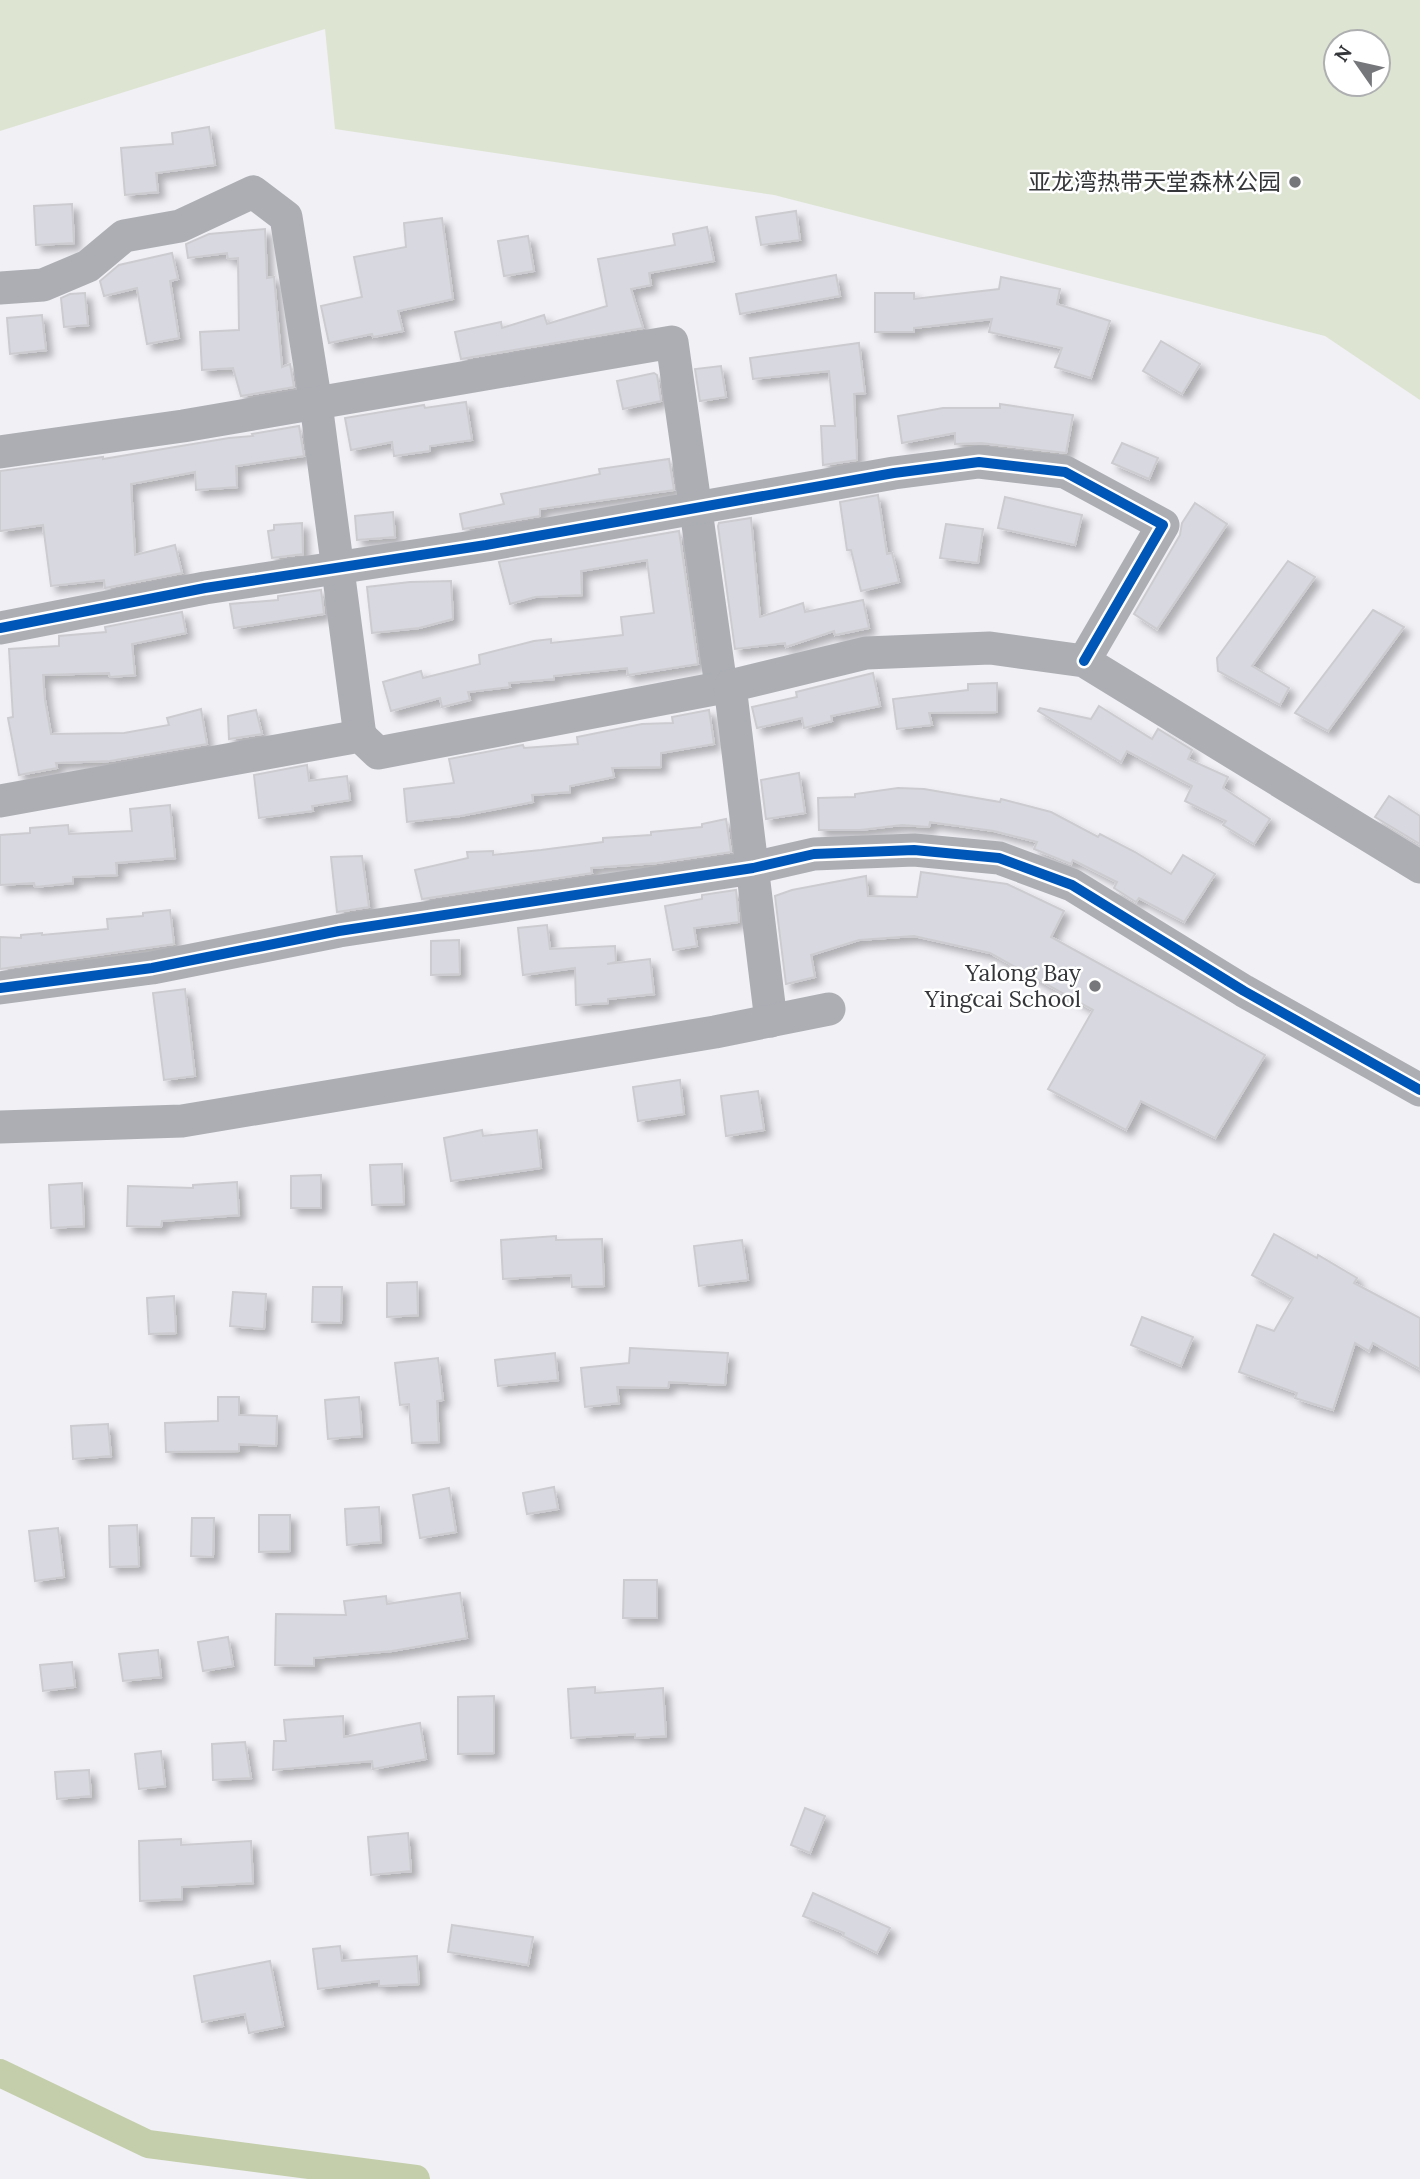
<svg xmlns="http://www.w3.org/2000/svg" width="1420" height="2179" viewBox="0 0 1420 2179" font-family="Lora,'Noto Sans SC',serif">
  <defs>
    <filter id="shadow"><feDropShadow dx="6" dy="6" stdDeviation="3.5" flood-color="#0004"/></filter>
  </defs>
  <rect width="100%" height="100%" fill="#f0f0f5"/>
  <path fill="#dee4d2" fill-rule="evenodd" d="M 0,0 L 1420,0 L 1420,400 L 1325,336 L 774,195 L 335,129 L 325,29 L 0,131 ZM 1378,42 L 1378,84 L 1336,84 L 1336,42 Z"/>
  <g fill="none" stroke-linecap="round" stroke-linejoin="round">
    <path stroke="#c4ceaa" stroke-width="28" d="M 0,2073 L 148,2144 L 416,2179"/>
  </g>
  <g fill="#d8d9e0" stroke="#ccccd0" stroke-width="2" filter="url(#shadow)">
    <path d="M 209,127 L 215,165 L 156,173 L 158,192 L 125,195 L 121,148 L 173,144 L 172,133 Z"/>
    <path d="M 72,204 L 74,243 L 36,245 L 34,206 Z"/>
    <path d="M 796,211 L 800,240 L 761,245 L 756,217 Z"/>
    <path d="M 442,218 L 453,299 L 398,311 L 403,331 L 373,337 L 372,334 L 329,343 L 321,306 L 362,297 L 354,257 L 406,247 L 404,223 Z"/>
    <path d="M 707,227 L 714,261 L 649,273 L 651,285 L 631,289 L 643,328 L 461,359 L 455,332 L 501,322 L 502,328 L 544,315 L 547,324 L 607,306 L 598,259 L 675,245 L 673,234 Z"/>
    <path d="M 265,229 L 267,278 L 274,277 L 282,367 L 290,364 L 294,387 L 241,396 L 233,368 L 202,370 L 200,332 L 239,330 L 238,258 L 228,259 L 227,253 L 188,258 L 186,244 L 209,234 Z"/>
    <path d="M 528,236 L 534,271 L 504,276 L 498,241 Z"/>
    <path d="M 172,253 L 178,279 L 170,281 L 179,338 L 147,344 L 137,288 L 104,296 L 100,281 L 119,265 Z"/>
    <path d="M 836,275 L 840,296 L 740,314 L 736,294 Z"/>
    <path d="M 1001,277 L 1060,289 L 1057,304 L 1110,321 L 1091,378 L 1055,367 L 1062,348 L 989,332 L 992,319 L 914,328 L 914,332 L 875,332 L 875,293 L 914,293 L 914,299 L 999,289 Z"/>
    <path d="M 85,293 L 88,325 L 64,327 L 61,298 L 70,294 Z"/>
    <path d="M 42,315 L 46,350 L 10,354 L 7,318 Z"/>
    <path d="M 1161,341 L 1200,364 L 1182,394 L 1143,371 Z"/>
    <path d="M 859,343 L 865,393 L 854,394 L 857,460 L 823,465 L 821,426 L 835,426 L 829,371 L 753,379 L 750,358 Z"/>
    <path d="M 721,366 L 726,397 L 700,401 L 695,369 Z"/>
    <path d="M 654,373 L 657,375 L 661,401 L 623,409 L 617,381 Z"/>
    <path d="M 466,402 L 472,440 L 430,446 L 430,451 L 394,456 L 392,442 L 351,450 L 345,418 L 424,405 L 425,408 Z"/>
    <path d="M 1000,404 L 1073,415 L 1066,453 L 981,443 L 955,444 L 955,433 L 902,443 L 898,416 L 943,408 L 1000,408 Z"/>
    <path d="M 299,426 L 304,456 L 236,466 L 237,487 L 196,490 L 195,472 L 131,484 L 135,555 L 175,545 L 182,573 L 105,588 L 104,580 L 51,586 L 43,525 L 0,531 L 0,471 L 103,457 L 103,459 L 229,438 L 253,436 L 252,434 Z"/>
    <path d="M 1122,443 L 1158,458 L 1149,479 L 1112,463 Z"/>
    <path d="M 669,459 L 674,490 L 540,509 L 540,516 L 463,529 L 460,514 L 504,504 L 501,494 L 600,474 L 599,469 Z"/>
    <path d="M 878,495 L 887,554 L 892,553 L 899,582 L 861,591 L 851,550 L 847,550 L 840,502 Z"/>
    <path d="M 1005,497 L 1082,515 L 1075,545 L 998,528 Z"/>
    <path d="M 1195,503 L 1227,524 L 1157,629 L 1134,614 L 1180,535 L 1182,523 Z"/>
    <path d="M 393,512 L 395,537 L 357,540 L 355,516 Z"/>
    <path d="M 751,518 L 760,617 L 803,603 L 805,612 L 863,600 L 869,628 L 835,635 L 834,631 L 786,647 L 785,643 L 735,649 L 718,526 L 719,523 Z"/>
    <path d="M 302,523 L 303,554 L 272,558 L 268,531 L 274,530 L 274,525 Z"/>
    <path d="M 946,524 L 983,529 L 978,563 L 940,558 Z"/>
    <path d="M 679,531 L 698,664 L 628,675 L 627,668 L 554,676 L 554,679 L 509,683 L 510,687 L 468,692 L 470,700 L 442,707 L 440,698 L 391,711 L 383,682 L 421,671 L 423,678 L 480,664 L 479,655 L 534,641 L 551,639 L 551,643 L 623,635 L 621,617 L 654,613 L 647,560 L 581,571 L 582,595 L 535,597 L 510,604 L 499,562 Z"/>
    <path d="M 1288,561 L 1315,577 L 1252,666 L 1289,688 L 1280,705 L 1218,671 L 1217,658 Z"/>
    <path d="M 451,581 L 453,619 L 419,628 L 372,633 L 367,587 L 410,582 Z"/>
    <path d="M 321,590 L 324,614 L 234,628 L 230,604 L 278,600 L 278,596 Z"/>
    <path d="M 1373,610 L 1404,627 L 1328,731 L 1295,713 Z"/>
    <path d="M 182,612 L 186,633 L 132,644 L 135,675 L 110,677 L 109,673 L 43,675 L 45,700 L 51,734 L 124,733 L 169,725 L 167,718 L 201,709 L 207,744 L 110,761 L 56,763 L 57,768 L 19,775 L 8,718 L 13,717 L 9,649 L 59,646 L 59,636 L 106,632 L 105,627 Z"/>
    <path d="M 873,673 L 880,706 L 831,716 L 832,721 L 804,728 L 802,718 L 757,728 L 752,707 L 797,697 L 796,692 Z"/>
    <path d="M 997,683 L 997,712 L 929,713 L 932,725 L 897,729 L 893,699 L 968,690 L 968,684 Z"/>
    <path d="M 1099,706 L 1152,739 L 1158,729 L 1192,750 L 1188,759 L 1228,777 L 1223,788 L 1270,819 L 1254,844 L 1223,825 L 1226,821 L 1185,801 L 1192,786 L 1127,751 L 1121,762 L 1038,711 L 1040,708 L 1091,719 Z"/>
    <path d="M 256,710 L 262,734 L 229,739 L 228,716 Z"/>
    <path d="M 709,710 L 714,744 L 661,753 L 661,767 L 612,768 L 614,777 L 570,786 L 570,792 L 532,795 L 533,802 L 460,816 L 407,822 L 404,789 L 454,783 L 449,759 L 523,745 L 524,748 L 578,744 L 577,737 L 642,724 L 673,723 L 672,717 Z"/>
    <path d="M 307,765 L 309,781 L 347,776 L 350,800 L 312,806 L 313,811 L 259,818 L 254,775 Z"/>
    <path d="M 799,773 L 805,813 L 766,819 L 761,780 Z"/>
    <path d="M 898,788 L 924,789 L 1000,802 L 1001,799 L 1051,812 L 1098,837 L 1100,834 L 1135,852 L 1171,874 L 1183,855 L 1215,874 L 1184,922 L 1139,898 L 1136,902 L 1114,888 L 1117,882 L 1073,860 L 1071,864 L 1034,849 L 1037,842 L 994,831 L 930,822 L 929,827 L 902,825 L 860,830 L 819,830 L 818,798 L 855,797 L 855,794 Z"/>
    <path d="M 1389,796 L 1420,816 L 1420,844 L 1375,817 Z"/>
    <path d="M 170,805 L 175,858 L 116,863 L 117,875 L 73,877 L 73,883 L 35,887 L 34,883 L 0,885 L 0,835 L 30,833 L 30,828 L 68,825 L 69,834 L 132,831 L 130,809 Z"/>
    <path d="M 726,819 L 731,852 L 657,863 L 591,868 L 592,873 L 422,899 L 415,870 L 468,858 L 467,852 L 493,851 L 493,855 L 541,850 L 603,842 L 603,838 L 651,835 L 651,832 L 702,827 L 702,824 Z"/>
    <path d="M 362,856 L 369,907 L 337,912 L 331,857 Z"/>
    <path d="M 921,872 L 1007,884 L 1064,911 L 1051,937 L 1265,1055 L 1215,1138 L 1141,1101 L 1126,1130 L 1048,1089 L 1093,1010 L 990,953 L 914,936 L 859,940 L 811,955 L 815,977 L 786,984 L 775,896 L 792,890 L 866,876 L 868,896 L 917,897 Z"/>
    <path d="M 736,890 L 739,922 L 694,928 L 697,946 L 673,950 L 665,906 L 702,899 L 702,895 Z"/>
    <path d="M 170,910 L 174,944 L 0,969 L 0,937 L 21,938 L 21,935 L 42,933 L 42,935 L 108,929 L 107,919 L 143,916 L 143,913 Z"/>
    <path d="M 547,925 L 550,949 L 615,946 L 616,962 L 607,964 L 650,959 L 654,994 L 608,999 L 608,1003 L 576,1005 L 575,968 L 523,975 L 518,928 Z"/>
    <path d="M 459,940 L 460,974 L 431,975 L 431,941 Z"/>
    <path d="M 185,989 L 195,1076 L 164,1080 L 153,993 Z"/>
    <path d="M 680,1080 L 684,1114 L 638,1121 L 633,1087 Z"/>
    <path d="M 758,1091 L 764,1130 L 726,1136 L 721,1096 Z"/>
    <path d="M 482,1130 L 483,1136 L 537,1130 L 541,1168 L 451,1181 L 444,1138 Z"/>
    <path d="M 402,1164 L 404,1204 L 372,1205 L 370,1165 Z"/>
    <path d="M 321,1175 L 321,1208 L 291,1208 L 291,1176 Z"/>
    <path d="M 237,1182 L 239,1215 L 162,1221 L 161,1227 L 127,1226 L 128,1186 L 193,1188 L 193,1185 Z"/>
    <path d="M 82,1183 L 84,1226 L 51,1228 L 49,1185 Z"/>
    <path d="M 1274,1234 L 1317,1258 L 1318,1255 L 1357,1278 L 1354,1283 L 1420,1318 L 1420,1369 L 1373,1343 L 1369,1351 L 1355,1343 L 1333,1410 L 1295,1398 L 1297,1393 L 1239,1372 L 1257,1325 L 1274,1331 L 1293,1298 L 1252,1275 Z"/>
    <path d="M 556,1236 L 556,1240 L 602,1239 L 604,1286 L 572,1287 L 571,1275 L 503,1279 L 501,1240 Z"/>
    <path d="M 742,1240 L 748,1280 L 699,1286 L 694,1246 Z"/>
    <path d="M 417,1282 L 418,1315 L 387,1317 L 387,1283 Z"/>
    <path d="M 313,1287 L 342,1287 L 341,1323 L 312,1322 Z"/>
    <path d="M 233,1292 L 266,1294 L 264,1329 L 230,1326 Z"/>
    <path d="M 174,1296 L 176,1333 L 149,1334 L 147,1298 Z"/>
    <path d="M 1142,1317 L 1193,1337 L 1181,1366 L 1131,1345 Z"/>
    <path d="M 630,1348 L 728,1353 L 725,1385 L 669,1382 L 668,1388 L 617,1387 L 619,1403 L 585,1407 L 581,1368 L 629,1363 Z"/>
    <path d="M 555,1353 L 558,1380 L 498,1386 L 495,1360 Z"/>
    <path d="M 438,1358 L 443,1400 L 437,1401 L 439,1442 L 412,1443 L 409,1404 L 400,1405 L 395,1363 Z"/>
    <path d="M 218,1397 L 239,1397 L 239,1415 L 277,1416 L 276,1446 L 239,1444 L 239,1451 L 166,1452 L 165,1423 L 218,1421 Z"/>
    <path d="M 359,1397 L 362,1436 L 328,1439 L 325,1400 Z"/>
    <path d="M 108,1424 L 111,1456 L 73,1459 L 71,1426 Z"/>
    <path d="M 554,1487 L 558,1509 L 527,1514 L 523,1493 Z"/>
    <path d="M 449,1488 L 456,1532 L 420,1538 L 413,1495 Z"/>
    <path d="M 379,1507 L 381,1542 L 347,1545 L 345,1509 Z"/>
    <path d="M 259,1515 L 290,1515 L 290,1551 L 259,1552 Z"/>
    <path d="M 192,1518 L 214,1518 L 213,1557 L 191,1556 Z"/>
    <path d="M 137,1525 L 139,1566 L 110,1567 L 109,1526 Z"/>
    <path d="M 58,1528 L 64,1577 L 35,1581 L 29,1531 Z"/>
    <path d="M 624,1580 L 657,1580 L 657,1618 L 623,1618 Z"/>
    <path d="M 460,1593 L 467,1638 L 392,1651 L 314,1658 L 314,1666 L 275,1665 L 276,1614 L 346,1615 L 344,1601 L 386,1596 L 387,1604 Z"/>
    <path d="M 228,1637 L 233,1666 L 203,1671 L 198,1642 Z"/>
    <path d="M 158,1650 L 161,1677 L 123,1681 L 119,1654 Z"/>
    <path d="M 72,1662 L 75,1687 L 43,1691 L 40,1665 Z"/>
    <path d="M 595,1687 L 595,1693 L 663,1688 L 666,1736 L 635,1738 L 635,1734 L 571,1738 L 568,1689 Z"/>
    <path d="M 494,1696 L 494,1753 L 458,1754 L 458,1697 Z"/>
    <path d="M 343,1716 L 344,1737 L 420,1723 L 426,1759 L 373,1769 L 372,1761 L 273,1770 L 274,1741 L 286,1741 L 284,1720 Z"/>
    <path d="M 245,1742 L 251,1778 L 213,1780 L 212,1744 Z"/>
    <path d="M 161,1751 L 165,1786 L 139,1789 L 135,1754 Z"/>
    <path d="M 89,1770 L 91,1796 L 57,1799 L 55,1772 Z"/>
    <path d="M 805,1808 L 825,1816 L 810,1853 L 791,1845 Z"/>
    <path d="M 408,1833 L 411,1871 L 371,1875 L 368,1837 Z"/>
    <path d="M 181,1839 L 181,1845 L 251,1841 L 253,1883 L 182,1887 L 182,1899 L 140,1901 L 139,1841 Z"/>
    <path d="M 813,1893 L 890,1928 L 877,1953 L 843,1936 L 844,1933 L 803,1916 Z"/>
    <path d="M 452,1925 L 533,1937 L 528,1965 L 448,1952 Z"/>
    <path d="M 340,1946 L 342,1961 L 417,1956 L 419,1984 L 379,1986 L 379,1981 L 318,1989 L 313,1949 Z"/>
    <path d="M 270,1961 L 283,2026 L 249,2033 L 245,2014 L 202,2022 L 194,1976 Z"/>
  </g>
  <g fill="none" stroke-linecap="round" stroke-linejoin="round">
    <g stroke="#acaeb4" stroke-width="33">
      <path d="M 0,288 L 43,285 L 88,266 L 124,236 L 180,226 L 253,192 L 286,217 L 316,404 L 360,736"/>
      <path d="M 0,452 L 183,426 L 672,342 L 721,686"/>
      <path d="M 0,628 L 205,588 L 486,545 L 894,473 L 979,462 L 1065,472 L 1163,525 L 1084,661"/>
      <path d="M 0,801 L 360,736 L 378,753 L 730,686"/>
      <path d="M 0,988 L 152,968 L 339,931 L 753,868 L 814,854 L 914,850 L 999,858 L 1072,885 L 1244,991 L 1420,1090"/>
      <path d="M 771,1021 L 730,686 L 866,653 L 990,648 L 1084,661 L 1420,867"/>
      <path d="M 0,1127 L 182,1121 L 715,1032 L 829,1009"/>
    </g>
    <defs>
      <g id="cycleway">
        <path d="M 0,628 L 205,588 L 486,545 L 894,473 L 979,462 L 1065,472 L 1163,525 L 1084,661"/>
        <path d="M 0,988 L 152,968 L 339,931 L 753,868 L 814,854 L 914,850 L 999,858 L 1072,885 L 1244,991 L 1420,1090"/>
      </g>
    </defs>
    <use href="#cycleway" stroke="#fff" stroke-width="15"/>
    <use href="#cycleway" stroke="#0057b8" stroke-width="10"/>
  </g>
  <g fill="#76777b" stroke="#fff" stroke-width="2.5">
    <circle cx="1295" cy="182" r="7"/>
    <circle cx="1095" cy="986" r="7"/>
  </g>
  <g text-anchor="middle" stroke-width="5" stroke-linejoin="round" paint-order="stroke">
    <g font-size="23" fill="#353639" stroke="#fff" text-anchor="end">
      <text x="1281" y="190">亚龙湾热带天堂森林公园</text>
      <text x="1081" y="981">Yalong Bay<tspan x="1081" dy="26">Yingcai School</tspan></text>
    </g>
  </g>
  <g transform="translate(1357 63) rotate(304)"><circle r="33" fill="#ffffff" stroke="#aeafb0" stroke-width="2"/>
  <path d="M0-5L12 26L0 18L-12 26Z" fill="#76777b"/>
  <text y="-10" font-size="19" font-weight="bold" text-anchor="middle" fill="#353639">N</text>
  </g>
</svg>
